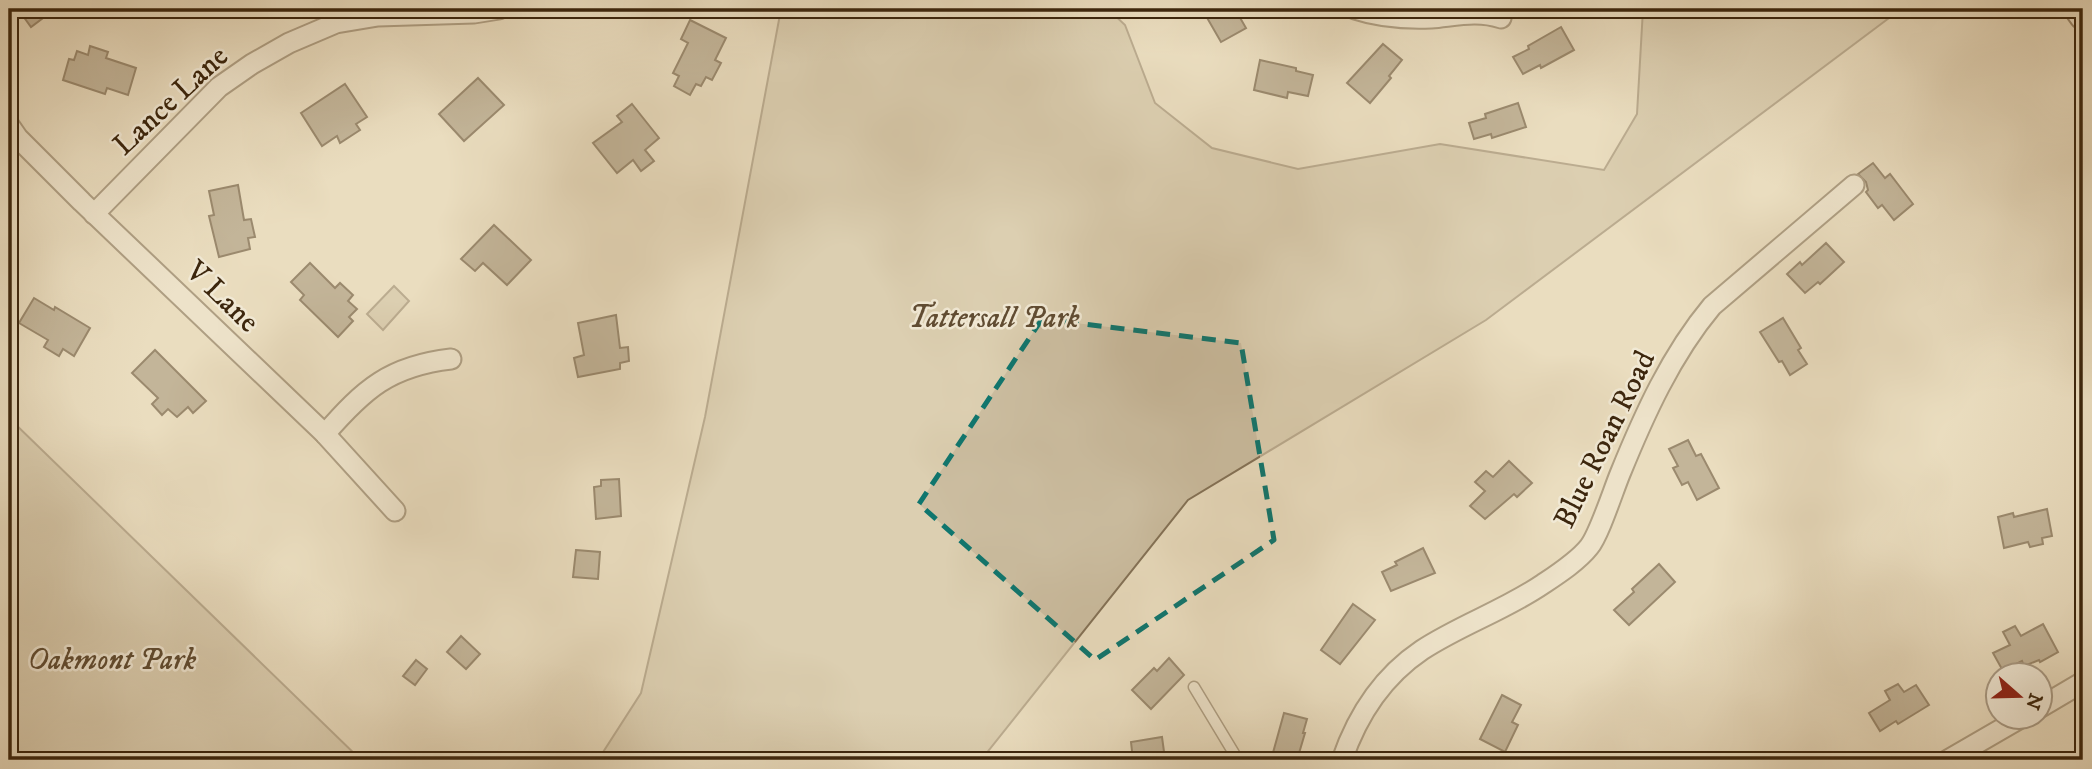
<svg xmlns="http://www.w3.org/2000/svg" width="2092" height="769" viewBox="0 0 2092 769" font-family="'IM FELL DW Pica',serif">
  <rect width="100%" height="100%" fill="#eaddbf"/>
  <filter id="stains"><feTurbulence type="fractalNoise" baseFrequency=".00286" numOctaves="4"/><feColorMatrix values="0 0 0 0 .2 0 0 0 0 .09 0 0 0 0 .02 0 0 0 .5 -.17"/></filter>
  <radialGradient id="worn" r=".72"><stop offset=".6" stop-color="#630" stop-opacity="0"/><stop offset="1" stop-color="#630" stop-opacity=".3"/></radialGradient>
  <g fill="#ccbea1" stroke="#847257" stroke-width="2">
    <path d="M 781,9 L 1108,9 L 1125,25 L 1155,103 L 1212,148 L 1298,169 L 1440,144 L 1604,170 L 1637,114 L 1643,9 L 1901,9 L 1486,320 L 1188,500 L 981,760 L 598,760 L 641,693 L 705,417 Z"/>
    <path d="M 394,286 L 409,301 L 383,330 L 367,314 Z"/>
    <path d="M 9,418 L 361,760 L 9,760 Z"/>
  </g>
  <g fill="#96856a" stroke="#3c260d" stroke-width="2">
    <path d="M 18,9 L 55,9 L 31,27 Z"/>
    <path d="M 1202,9 L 1235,9 L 1246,28 L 1221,42 Z"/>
    <path d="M 690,20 L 726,38 L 715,60 L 721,63 L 712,80 L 706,77 L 701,86 L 696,84 L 690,95 L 674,86 L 679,76 L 673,73 L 688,43 L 681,39 Z"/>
    <path d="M 1561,27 L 1574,50 L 1541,68 L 1540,65 L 1523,74 L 1513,57 L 1529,49 L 1528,46 Z"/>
    <path d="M 1383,44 L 1402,60 L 1389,76 L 1391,78 L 1370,103 L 1347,83 Z"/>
    <path d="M 90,46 L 108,52 L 106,58 L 136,68 L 128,95 L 107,88 L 105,94 L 63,80 L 69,59 L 74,60 L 77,51 L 88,55 Z"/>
    <path d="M 1260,60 L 1296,68 L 1296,71 L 1313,75 L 1308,96 L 1288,92 L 1287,98 L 1254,90 Z"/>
    <path d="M 478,78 L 504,105 L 464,141 L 439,114 Z"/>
    <path d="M 345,84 L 367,117 L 356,124 L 360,130 L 340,143 L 337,136 L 322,146 L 301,113 Z"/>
    <path d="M 1518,103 L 1526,127 L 1492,138 L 1491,134 L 1474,139 L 1469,123 L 1486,118 L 1485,114 Z"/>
    <path d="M 632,104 L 659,138 L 645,150 L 654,161 L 641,171 L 633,160 L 617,173 L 593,143 L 622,122 L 617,116 Z"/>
    <path d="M 1873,163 L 1885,178 L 1890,174 L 1913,204 L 1894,220 L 1882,205 L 1878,208 L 1866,192 L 1868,190 L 1866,182 L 1858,174 Z"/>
    <path d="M 238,185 L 244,220 L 251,219 L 255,237 L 248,238 L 250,249 L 219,257 L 209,216 L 214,215 L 209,191 Z"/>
    <path d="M 494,225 L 531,260 L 507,285 L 483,263 L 475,271 L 461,259 Z"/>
    <path d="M 1826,243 L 1844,262 L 1820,284 L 1818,282 L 1805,293 L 1787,274 L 1800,262 L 1802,265 Z"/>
    <path d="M 310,263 L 335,288 L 340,283 L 353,295 L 348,301 L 357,309 L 349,317 L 353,321 L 338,337 L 300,300 L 304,295 L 291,282 Z"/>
    <path d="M 34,298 L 54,310 L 55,307 L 90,328 L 74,356 L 63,349 L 59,356 L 44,347 L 48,340 L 19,323 Z"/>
    <path d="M 616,315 L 620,348 L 628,347 L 629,361 L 620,363 L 620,369 L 578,377 L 574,358 L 584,355 L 578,323 Z"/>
    <path d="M 1783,318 L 1801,348 L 1798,350 L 1807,364 L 1790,375 L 1782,361 L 1779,362 L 1760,332 Z"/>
    <path d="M 155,350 L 206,401 L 193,413 L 188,407 L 177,417 L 168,409 L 162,415 L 152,404 L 158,398 L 132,373 Z"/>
    <path d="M 1688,440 L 1696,456 L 1701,454 L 1719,488 L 1697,500 L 1688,482 L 1682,485 L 1673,468 L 1678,466 L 1669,449 Z"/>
    <path d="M 1509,461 L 1532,483 L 1517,497 L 1514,494 L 1485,519 L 1470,506 L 1485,491 L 1475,482 L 1486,471 L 1493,477 Z"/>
    <path d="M 619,479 L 621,516 L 596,519 L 594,487 L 601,486 L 601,480 Z"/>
    <path d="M 2047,509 L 2052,536 L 2042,538 L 2043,544 L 2030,547 L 2028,542 L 2004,548 L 1998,517 L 2013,513 L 2014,517 Z"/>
    <path d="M 1423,548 L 1435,573 L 1391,591 L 1382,572 L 1397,565 L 1395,562 Z"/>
    <path d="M 576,550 L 600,552 L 598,579 L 573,577 Z"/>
    <path d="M 1659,564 L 1675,582 L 1629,625 L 1614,610 L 1634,592 L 1632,589 Z"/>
    <path d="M 1353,604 L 1375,620 L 1340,664 L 1321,650 Z"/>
    <path d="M 2043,624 L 2058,652 L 2040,662 L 2039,660 L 2024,666 L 2022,661 L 2003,671 L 1993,653 L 2010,645 L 2003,632 L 2015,626 L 2021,636 Z"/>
    <path d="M 461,636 L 480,654 L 466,669 L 447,652 Z"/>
    <path d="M 1169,658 L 1184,675 L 1151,709 L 1132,690 L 1154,668 L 1157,671 Z"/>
    <path d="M 416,660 L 427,669 L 415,685 L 403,676 Z"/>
    <path d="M 1898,684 L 1904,692 L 1916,685 L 1929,705 L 1898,724 L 1896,721 L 1880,731 L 1869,713 L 1890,700 L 1885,691 Z"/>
    <path d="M 1502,695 L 1521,705 L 1512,722 L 1518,725 L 1505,752 L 1480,739 Z"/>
    <path d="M 1284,713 L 1307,719 L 1303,733 L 1305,733 L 1297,760 L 1271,760 Z"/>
    <path d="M 1162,737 L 1165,759 L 1163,760 L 1133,760 L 1131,742 Z"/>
  </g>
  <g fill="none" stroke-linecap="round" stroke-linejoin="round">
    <defs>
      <path id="lane" d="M 1194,687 L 1238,760"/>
      <g id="street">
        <path d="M 1355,9 C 1379,17 1405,19 1431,18 C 1455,16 1478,10 1501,18"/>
        <path d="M 9,125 L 18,138 L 82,202 L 325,434 L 395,511"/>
        <path d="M 94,214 L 219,87 L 252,64 L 289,43 L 336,23 L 378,16 L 474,13 L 499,9"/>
        <path d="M 325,434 C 364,389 390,366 451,359"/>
        <path d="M 2039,708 L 2083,682"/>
        <path d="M 1342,760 C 1357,716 1382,677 1422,650 C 1460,625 1505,610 1543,584 C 1558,574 1578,561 1589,547 C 1599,535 1613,491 1620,474 C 1644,415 1671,355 1712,306 L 1854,185"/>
        <path d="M 1948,760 L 2024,716"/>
      </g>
      <path id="secondary" d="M 2078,9 L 2083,16"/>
    </defs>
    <use href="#lane" stroke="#68543a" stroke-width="13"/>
    <use href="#street" stroke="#68543a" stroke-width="23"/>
    <use href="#secondary" stroke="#3c260d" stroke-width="30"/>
    <use href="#lane" stroke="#f1e9d5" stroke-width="10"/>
    <use href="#street" stroke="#f1e9d5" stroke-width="19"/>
    <use href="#secondary" stroke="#f1e9d5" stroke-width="26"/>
  </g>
  <path d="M0 0H2092V769H0ZM 1042,319 L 1241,343 L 1274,540 L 1095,660 L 919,504 Z" fill="#eaddbf" fill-opacity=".55" fill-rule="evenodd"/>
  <path fill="none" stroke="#0f766e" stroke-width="5" stroke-dasharray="14 9" stroke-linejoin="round" d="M 1042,319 L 1241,343 L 1274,540 L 1095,660 L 919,504 Z"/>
  <g text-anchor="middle" stroke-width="5" stroke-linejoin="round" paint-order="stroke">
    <g font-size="30" fill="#3c260d" stroke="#f1e9d5">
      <text transform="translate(170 100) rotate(-43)" y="10">Lance Lane</text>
      <text transform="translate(223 296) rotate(44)" y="10">V Lane</text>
      <text transform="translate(1604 439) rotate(-64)" y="10">Blue Roan Road</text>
    </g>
    <g font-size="30" font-style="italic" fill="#604c32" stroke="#f1e9d5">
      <text x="994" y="327">Tattersall Park</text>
      <text x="112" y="669">Oakmont Park</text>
    </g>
  </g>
  <rect width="2092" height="769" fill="none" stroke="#eaddbf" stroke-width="35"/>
  <rect x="10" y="10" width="2071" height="748" fill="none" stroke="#3c260d" stroke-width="3.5"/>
  <rect x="18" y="18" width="2057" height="734" fill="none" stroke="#3c260d" stroke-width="2"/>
  <g transform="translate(2019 696) rotate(110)"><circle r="33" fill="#f1e9d5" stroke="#a99b85" stroke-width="2"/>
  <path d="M0-5L12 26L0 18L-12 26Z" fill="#8f2418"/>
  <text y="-10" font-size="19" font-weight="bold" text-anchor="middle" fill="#3c260d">N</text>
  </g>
  <rect width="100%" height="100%" filter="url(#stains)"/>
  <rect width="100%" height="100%" fill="url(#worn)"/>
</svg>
